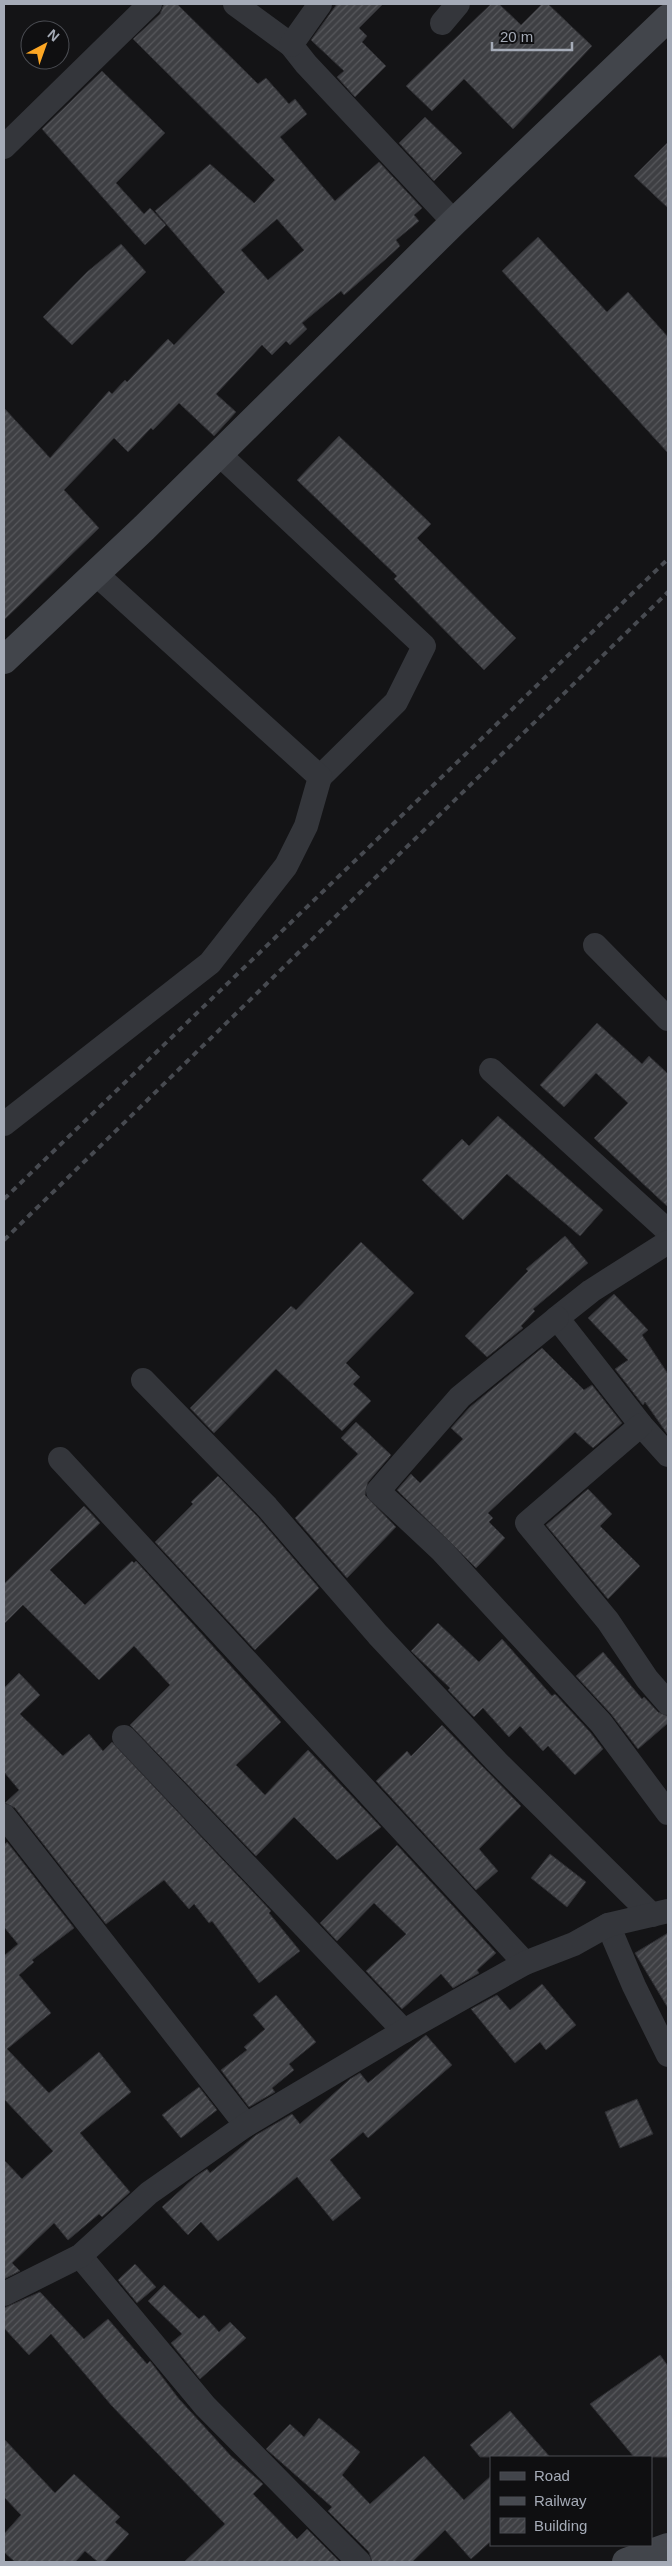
<svg xmlns="http://www.w3.org/2000/svg" width="672" height="2566" viewBox="0 0 672 2566" font-family="Helvetica,sans-serif">
  <defs>
    <pattern id="building-hatch" width="6" height="6" patternUnits="userSpaceOnUse" patternTransform="scale(1.25)"><rect width="6" height="6" fill="#3e3f43"/><path d="M-1 1l2-2M0 6l6-6M5 7l2-2" fill="none" stroke="#57585c"/></pattern>
  </defs>
  <rect width="100%" height="100%" fill="#141416"/>
  <g fill="url(#building-hatch)" stroke="#2e2e32" fill-rule="evenodd">
    <path d="M 164,4 L 177,4 L 258,84 L 266,78 L 289,104 L 295,99 L 307,114 L 280,137 L 335,201 L 379,162 L 422,208 L 414,215 L 419,221 L 396,240 L 400,246 L 387,258 L 344,295 L 341,291 L 302,323 L 307,329 L 290,345 L 286,341 L 272,355 L 262,345 L 216,394 L 236,412 L 214,436 L 179,403 L 153,430 L 151,428 L 128,452 L 114,438 L 64,490 L 99,528 L 4,620 L 4,408 L 50,458 L 109,391 L 112,394 L 125,380 L 127,382 L 168,339 L 174,345 L 225,292 L 155,211 L 210,164 L 254,203 L 275,180 L 133,39 L 160,14 ZM 277,219 L 304,250 L 268,280 L 241,250 Z"/>
    <path d="M 337,4 L 383,4 L 359,28 L 367,36 L 362,42 L 386,66 L 355,97 L 337,77 L 344,71 L 311,40 Z"/>
    <path d="M 491,4 L 499,4 L 521,25 L 542,4 L 548,4 L 592,46 L 513,129 L 464,79 L 432,111 L 406,86 Z"/>
    <path d="M 102,71 L 165,133 L 116,183 L 144,214 L 150,208 L 166,225 L 145,245 L 42,129 Z"/>
    <path d="M 425,117 L 462,153 L 434,181 L 399,143 Z"/>
    <path d="M 668,142 L 668,208 L 634,176 Z"/>
    <path d="M 538,237 L 607,312 L 628,292 L 668,337 L 668,453 L 502,271 Z"/>
    <path d="M 121,244 L 146,272 L 72,345 L 43,317 L 87,272 Z"/>
    <path d="M 339,436 L 431,524 L 417,538 L 516,638 L 484,670 L 394,579 L 397,576 L 297,480 Z"/>
    <path d="M 597,1023 L 642,1064 L 649,1056 L 668,1074 L 668,1207 L 594,1138 L 628,1103 L 596,1073 L 564,1107 L 540,1085 Z"/>
    <path d="M 498,1116 L 603,1210 L 580,1236 L 507,1174 L 463,1220 L 422,1180 L 462,1139 L 469,1146 Z"/>
    <path d="M 565,1236 L 588,1263 L 533,1309 L 535,1311 L 521,1326 L 523,1328 L 487,1357 L 465,1336 L 528,1271 L 526,1269 Z"/>
    <path d="M 361,1242 L 414,1293 L 346,1363 L 360,1377 L 353,1384 L 371,1401 L 342,1431 L 276,1369 L 214,1433 L 190,1408 L 291,1306 L 296,1310 Z"/>
    <path d="M 614,1294 L 648,1330 L 642,1335 L 668,1374 L 668,1435 L 645,1402 L 643,1405 L 615,1369 L 628,1360 L 588,1318 Z"/>
    <path d="M 542,1348 L 584,1390 L 592,1385 L 622,1423 L 593,1448 L 575,1432 L 488,1513 L 493,1518 L 489,1522 L 505,1538 L 476,1568 L 397,1490 L 411,1474 L 420,1483 L 463,1439 L 451,1428 L 470,1407 Z"/>
    <path d="M 356,1422 L 391,1455 L 368,1482 L 365,1495 L 396,1527 L 347,1578 L 295,1518 L 358,1454 L 341,1438 Z"/>
    <path d="M 218,1476 L 257,1516 L 319,1588 L 255,1650 L 155,1542 L 193,1504 L 191,1502 Z"/>
    <path d="M 588,1489 L 612,1514 L 600,1526 L 640,1566 L 608,1599 L 546,1525 Z"/>
    <path d="M 84,1506 L 100,1523 L 50,1570 L 85,1605 L 132,1561 L 134,1563 L 136,1561 L 281,1722 L 236,1765 L 265,1795 L 308,1750 L 381,1827 L 337,1860 L 294,1817 L 256,1856 L 130,1725 L 170,1685 L 134,1646 L 99,1680 L 23,1605 L 4,1624 L 4,1584 Z"/>
    <path d="M 438,1623 L 479,1662 L 502,1639 L 552,1696 L 555,1694 L 590,1732 L 603,1749 L 575,1775 L 548,1746 L 543,1751 L 520,1726 L 509,1737 L 483,1708 L 474,1717 L 448,1690 L 450,1688 L 411,1651 Z"/>
    <path d="M 603,1652 L 642,1699 L 644,1697 L 658,1712 L 668,1716 L 668,1723 L 638,1749 L 611,1714 L 576,1676 Z"/>
    <path d="M 19,1673 L 40,1695 L 20,1714 L 63,1756 L 89,1734 L 103,1751 L 112,1742 L 271,1911 L 269,1913 L 300,1951 L 259,1983 L 212,1921 L 209,1923 L 194,1904 L 189,1909 L 164,1880 L 106,1924 L 15,1808 L 5,1803 L 19,1790 L 4,1772 L 4,1688 Z"/>
    <path d="M 442,1725 L 521,1806 L 479,1849 L 498,1871 L 476,1890 L 376,1781 L 407,1751 L 411,1756 Z"/>
    <path d="M 7,1842 L 74,1928 L 32,1960 L 34,1962 L 19,1975 L 51,2013 L 7,2049 L 49,2093 L 99,2052 L 131,2092 L 80,2133 L 130,2192 L 102,2217 L 99,2214 L 68,2240 L 54,2223 L 12,2263 L 20,2271 L 4,2279 L 4,2160 L 22,2179 L 53,2151 L 4,2099 L 4,1956 L 18,1944 L 4,1927 L 4,1845 Z"/>
    <path d="M 397,1845 L 496,1953 L 477,1970 L 479,1973 L 453,1988 L 441,1974 L 402,2009 L 366,1971 L 406,1934 L 374,1903 L 337,1941 L 320,1923 Z"/>
    <path d="M 550,1854 L 586,1882 L 567,1907 L 531,1878 Z"/>
    <path d="M 668,1933 L 668,2008 L 635,1953 Z"/>
    <path d="M 542,1984 L 576,2025 L 546,2050 L 540,2042 L 515,2063 L 471,2009 L 497,1995 L 510,2010 Z"/>
    <path d="M 276,1995 L 316,2042 L 289,2064 L 294,2070 L 272,2088 L 275,2092 L 249,2107 L 221,2070 L 247,2050 L 244,2047 L 265,2029 L 253,2015 Z"/>
    <path d="M 426,2035 L 452,2065 L 368,2138 L 363,2132 L 330,2160 L 361,2198 L 333,2221 L 297,2177 L 218,2241 L 201,2222 L 188,2235 L 162,2207 L 195,2177 L 207,2169 L 210,2173 L 256,2135 L 292,2114 L 300,2124 L 350,2079 L 360,2073 L 368,2083 Z"/>
    <path d="M 199,2087 L 217,2110 L 181,2138 L 162,2115 Z"/>
    <path d="M 637,2099 L 653,2134 L 620,2148 L 605,2112 Z"/>
    <path d="M 135,2264 L 156,2287 L 137,2303 L 118,2280 Z"/>
    <path d="M 164,2285 L 199,2319 L 204,2315 L 219,2332 L 230,2322 L 246,2338 L 200,2379 L 171,2343 L 182,2334 L 148,2301 Z"/>
    <path d="M 40,2292 L 84,2339 L 108,2319 L 147,2364 L 150,2361 L 179,2399 L 231,2456 L 263,2484 L 253,2494 L 297,2539 L 307,2529 L 340,2562 L 184,2562 L 225,2524 L 112,2406 L 51,2334 L 29,2355 L 4,2328 L 4,2308 Z"/>
    <path d="M 660,2355 L 668,2366 L 668,2457 L 634,2457 L 590,2404 Z"/>
    <path d="M 510,2411 L 550,2457 L 480,2457 L 470,2445 Z"/>
    <path d="M 319,2418 L 360,2452 L 342,2475 L 370,2504 L 424,2456 L 464,2500 L 491,2476 L 491,2541 L 471,2559 L 445,2530 L 412,2562 L 372,2562 L 369,2552 L 328,2511 L 332,2507 L 266,2449 L 290,2424 L 304,2437 Z"/>
    <path d="M 4,2439 L 55,2493 L 74,2474 L 120,2517 L 115,2522 L 129,2534 L 104,2562 L 98,2562 L 85,2551 L 75,2562 L 15,2562 L 4,2552 L 4,2534 L 21,2515 L 4,2497 Z"/>
  </g>
  <g fill="none" stroke-linecap="round" stroke-linejoin="round">
    <g stroke="#34363b" stroke-width="24">
      <path d="M 235,4 L 291,45 L 306,64 L 454,222"/>
      <path d="M 442,23 L 458,4"/>
      <path d="M 291,45 L 320,4"/>
      <path d="M 4,147 L 150,4"/>
      <path d="M 219,454 L 424,646 L 396,702 L 320,777"/>
      <path d="M 595,945 L 668,1019"/>
      <path d="M 491,1070 L 668,1231"/>
      <path d="M 4,1124 L 210,963 L 286,866 L 306,826 L 320,777 L 96,574"/>
      <path d="M 668,1242 L 591,1291 L 557,1318 L 641,1425 L 668,1455"/>
      <path d="M 557,1318 L 460,1397 L 378,1491 L 442,1551 L 601,1723 L 668,1813"/>
      <path d="M 143,1380 L 267,1507 L 378,1635 L 497,1762 L 652,1915"/>
      <path d="M 641,1425 L 527,1523 L 608,1621 L 647,1679 L 668,1703"/>
      <path d="M 60,1459 L 525,1963"/>
      <path d="M 124,1737 L 404,2031"/>
      <path d="M 4,1816 L 246,2125"/>
      <path d="M 608,1925 L 634,1986 L 668,2055"/>
      <path d="M 80,2256 L 205,2406 L 359,2562"/>
      <path d="M 4,2294 L 80,2256 L 149,2193 L 246,2125 L 404,2031 L 525,1963 L 574,1944 L 608,1925 L 668,1911"/>
    </g>
    <g stroke="#42454b" stroke-width="28">
      <path d="M 4,660 L 144,528 L 454,222 L 668,18"/>
      <path d="M 626,2562 L 668,2547"/>
    </g>
    <g stroke="#474a50" stroke-width="4" stroke-dasharray="6 5" stroke-linecap="butt">
      <path d="M 4,1199 L 668,559"/>
      <path d="M 4,1240 L 668,592"/>
    </g>
  </g>
  <rect width="672" height="2566" fill="none" stroke="#a5abb7" stroke-width="10"/>
  <rect x="490" y="2456" width="162" height="90" fill="#0f0f11" stroke="#4b4d53"/>
  <rect x="500" y="2472" width="25" height="8" fill="#42454b" stroke="#4b4d53"/>
  <text x="534" y="2481" font-size="15" fill="#a5abb7">Road</text>
  <rect x="500" y="2497" width="25" height="8" fill="#474a50" stroke="#4b4d53"/>
  <text x="534" y="2506" font-size="15" fill="#a5abb7">Railway</text>
  <rect x="500" y="2518" width="25" height="15" fill="url(#building-hatch)" stroke="#4b4d53"/>
  <text x="534" y="2531" font-size="15" fill="#a5abb7">Building</text>
  <g transform="translate(45 45) rotate(41)"><circle r="24" fill="#0f0f11" stroke="#4b4d53"/>
  <path d="M0-4L9 19L0 12L-9 19Z" fill="#fda724"/>
  <text y="-8" font-size="14" font-weight="bold" text-anchor="middle" fill="#a5abb7">N</text>
  </g>
  <path d="M492 42v8h80v-8" fill="none" stroke="#a5abb7" stroke-width="2.5"/>
  <text x="500" y="42" font-size="15" fill="#a5abb7" stroke="#0f0f11" stroke-width="4" paint-order="stroke">20 m</text>
</svg>
